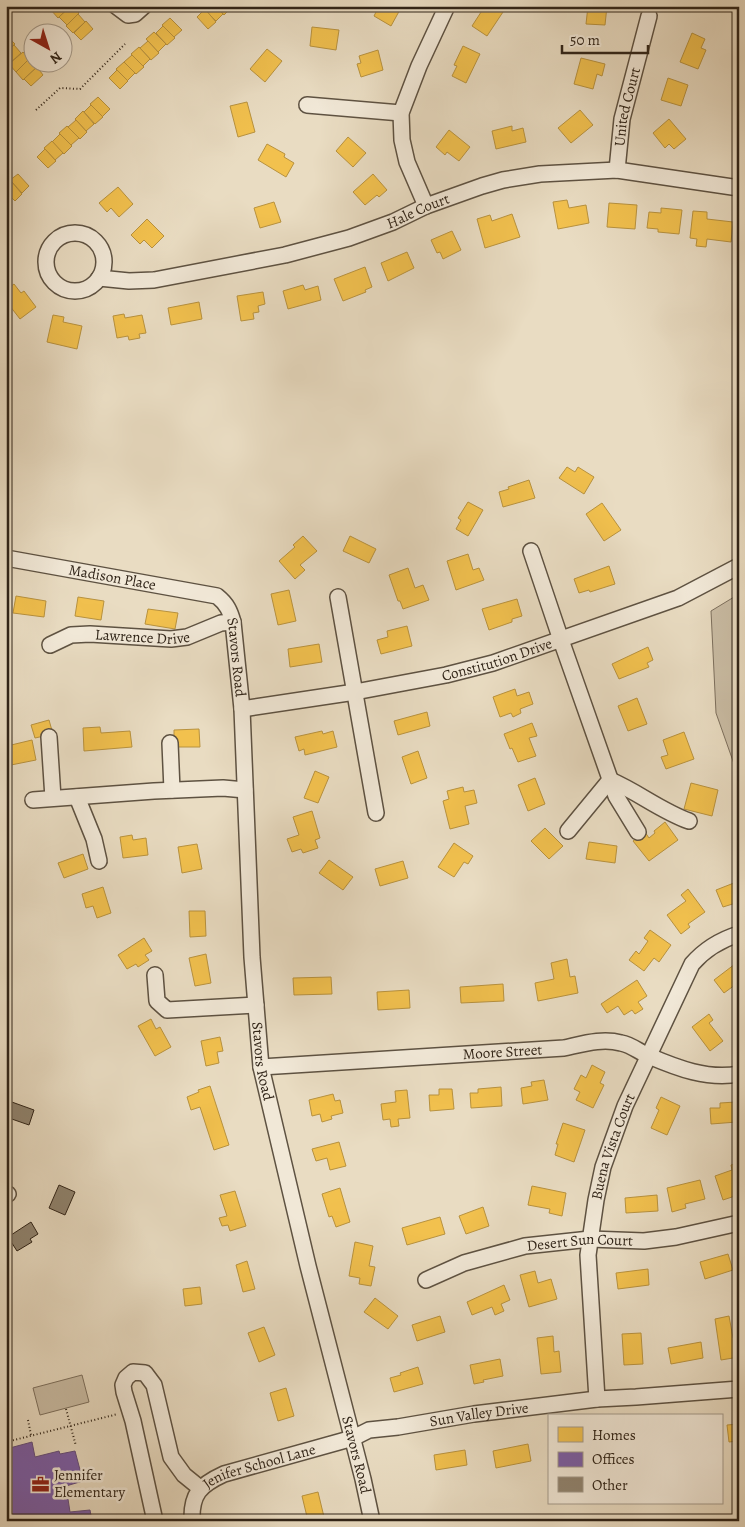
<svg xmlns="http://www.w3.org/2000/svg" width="745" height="1527" viewBox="0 0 745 1527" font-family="Alegreya,serif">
  <rect width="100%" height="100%" fill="#e9dcc2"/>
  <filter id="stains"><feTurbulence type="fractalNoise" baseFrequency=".004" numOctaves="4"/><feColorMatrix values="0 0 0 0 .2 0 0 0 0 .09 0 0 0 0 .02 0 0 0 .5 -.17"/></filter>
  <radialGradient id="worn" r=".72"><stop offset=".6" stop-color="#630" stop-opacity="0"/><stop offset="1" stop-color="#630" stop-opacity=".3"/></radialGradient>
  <g fill="#cabda5" stroke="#7d705e">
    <path d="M 739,594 L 739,778 L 716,713 L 711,611 Z"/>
    <path d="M 82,1375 L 89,1402 L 40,1415 L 33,1388 Z"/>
  </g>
  <g fill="#f2c14e" stroke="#b8923e">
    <path d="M 55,6 L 71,6 L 58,18 L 51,10 Z"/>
    <path d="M 71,6 L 73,6 L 79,13 L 67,25 L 59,17 Z"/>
    <path d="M 206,6 L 216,6 L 223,14 L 216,21 L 204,9 Z"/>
    <path d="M 216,6 L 231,6 L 232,7 L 224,15 Z"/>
    <path d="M 379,6 L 402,6 L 391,26 L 374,16 Z"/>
    <path d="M 485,6 L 493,6 L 503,12 L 487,36 L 472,26 Z"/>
    <path d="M 588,6 L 607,6 L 605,25 L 586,24 Z"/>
    <path d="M 205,9 L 216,22 L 208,29 L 197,17 Z"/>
    <path d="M 78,14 L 85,22 L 73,33 L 66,26 Z"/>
    <path d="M 170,18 L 182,30 L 174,37 L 162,25 Z"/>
    <path d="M 86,21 L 93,29 L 81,40 L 74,33 Z"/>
    <path d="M 163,26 L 175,38 L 167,45 L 156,33 Z"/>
    <path d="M 312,27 L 339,30 L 336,50 L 310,46 Z"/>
    <path d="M 154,32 L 166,44 L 158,52 L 146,39 Z"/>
    <path d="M 692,33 L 705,39 L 701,48 L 706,50 L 698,69 L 680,62 Z"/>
    <path d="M 7,37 L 8,37 L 15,44 L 6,52 Z"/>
    <path d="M 148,41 L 159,53 L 151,60 L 140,48 Z"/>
    <path d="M 14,45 L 21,53 L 9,64 L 6,62 L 6,52 Z"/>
    <path d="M 463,46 L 480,54 L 466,83 L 452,76 L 457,66 L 454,65 Z"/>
    <path d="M 139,47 L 150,59 L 143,66 L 131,54 Z"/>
    <path d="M 267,49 L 282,61 L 265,82 L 250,69 Z"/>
    <path d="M 378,50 L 383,70 L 361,77 L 357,64 L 361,63 L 359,56 Z"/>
    <path d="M 23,52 L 30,60 L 16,72 L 9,64 Z"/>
    <path d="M 132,55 L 144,67 L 136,74 L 124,62 Z"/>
    <path d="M 581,58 L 605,64 L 602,76 L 597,74 L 593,89 L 574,84 Z"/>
    <path d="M 28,60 L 36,68 L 23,80 L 16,72 Z"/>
    <path d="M 124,62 L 135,73 L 127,81 L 116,69 Z"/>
    <path d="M 37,67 L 43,75 L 31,86 L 24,79 Z"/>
    <path d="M 117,70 L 128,81 L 120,89 L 109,78 Z"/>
    <path d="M 668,78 L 688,85 L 681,106 L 661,100 Z"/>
    <path d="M 98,97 L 110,109 L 102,117 L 90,104 Z"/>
    <path d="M 247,102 L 255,132 L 238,137 L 230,106 Z"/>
    <path d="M 91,105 L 103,117 L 95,124 L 84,112 Z"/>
    <path d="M 580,110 L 593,125 L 571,143 L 558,128 Z"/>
    <path d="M 83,111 L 94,124 L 86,131 L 75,119 Z"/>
    <path d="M 669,119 L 686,139 L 674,149 L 669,144 L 665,148 L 653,133 Z"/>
    <path d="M 76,120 L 87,132 L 80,139 L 68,127 Z"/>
    <path d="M 67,126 L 79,138 L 71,145 L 59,133 Z"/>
    <path d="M 512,126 L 512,131 L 523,128 L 526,142 L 496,149 L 492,131 Z"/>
    <path d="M 449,130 L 470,147 L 459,161 L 447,152 L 445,155 L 436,147 Z"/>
    <path d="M 60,134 L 72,146 L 64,154 L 52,142 Z"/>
    <path d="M 348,137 L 366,153 L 353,167 L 336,151 Z"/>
    <path d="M 52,141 L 63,153 L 55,160 L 44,148 Z"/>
    <path d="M 267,144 L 285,154 L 284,157 L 294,163 L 286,177 L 258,160 Z"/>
    <path d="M 45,149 L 56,161 L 48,168 L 37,157 Z"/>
    <path d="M 18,174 L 29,186 L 22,193 L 10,180 Z"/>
    <path d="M 373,174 L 387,190 L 379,197 L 377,195 L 365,205 L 353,192 Z"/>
    <path d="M 11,181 L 22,194 L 15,201 L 6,192 L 6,186 Z"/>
    <path d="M 118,187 L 133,204 L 119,217 L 111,208 L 107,212 L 99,203 Z"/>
    <path d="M 567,200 L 569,208 L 586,205 L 589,223 L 558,229 L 553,202 Z"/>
    <path d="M 274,202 L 281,222 L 260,228 L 254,208 Z"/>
    <path d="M 609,203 L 637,205 L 635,229 L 607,227 Z"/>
    <path d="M 661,208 L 682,210 L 679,234 L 658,232 L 658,229 L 647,228 L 649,212 L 661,213 Z"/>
    <path d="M 693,211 L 707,212 L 707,219 L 733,222 L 731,242 L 707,239 L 706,247 L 696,246 L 697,239 L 690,238 Z"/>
    <path d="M 512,214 L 520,237 L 485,248 L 477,219 L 490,215 L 492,221 Z"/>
    <path d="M 147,219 L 164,236 L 152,248 L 144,240 L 140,244 L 131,235 Z"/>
    <path d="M 452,231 L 461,250 L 443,259 L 440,252 L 437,253 L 431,240 Z"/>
    <path d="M 407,252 L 414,268 L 388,281 L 381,263 Z"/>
    <path d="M 365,267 L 372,287 L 365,290 L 366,292 L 343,301 L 334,279 Z"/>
    <path d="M 14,284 L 21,293 L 24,291 L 36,307 L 20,319 L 6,301 L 6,290 Z"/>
    <path d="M 303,285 L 305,290 L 318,286 L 321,300 L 288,309 L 283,291 Z"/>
    <path d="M 263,292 L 265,304 L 258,306 L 259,312 L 253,313 L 254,319 L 241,321 L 237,296 Z"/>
    <path d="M 199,302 L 202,319 L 171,325 L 168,308 Z"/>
    <path d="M 124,314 L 125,318 L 142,315 L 146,333 L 139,334 L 140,338 L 129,340 L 128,336 L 117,338 L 113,316 Z"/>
    <path d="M 53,315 L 64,317 L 63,322 L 82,326 L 77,349 L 47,342 Z"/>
    <path d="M 567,467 L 575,472 L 578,467 L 594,477 L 584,494 L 559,478 Z"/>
    <path d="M 529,480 L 535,498 L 503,507 L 499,492 L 509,489 L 508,487 Z"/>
    <path d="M 468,502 L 483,510 L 468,536 L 456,529 L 461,520 L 458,518 Z"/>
    <path d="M 602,503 L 621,530 L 604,541 L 586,514 Z"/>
    <path d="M 303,536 L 317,551 L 300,565 L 305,570 L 295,579 L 279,561 L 295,547 L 293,545 Z"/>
    <path d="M 350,536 L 376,549 L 369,563 L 343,551 Z"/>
    <path d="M 468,554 L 473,570 L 479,568 L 484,580 L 456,590 L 447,561 Z"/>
    <path d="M 609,566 L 615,584 L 590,592 L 589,590 L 579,593 L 574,579 Z"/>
    <path d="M 408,568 L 415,588 L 423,585 L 429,600 L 403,609 L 400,601 L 398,601 L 389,575 Z"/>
    <path d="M 289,590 L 296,621 L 278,625 L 271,594 Z"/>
    <path d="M 16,596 L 46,601 L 44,617 L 13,613 Z"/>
    <path d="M 78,597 L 104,601 L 101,620 L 75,616 Z"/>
    <path d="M 517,599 L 522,616 L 512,619 L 512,622 L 489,630 L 482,609 Z"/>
    <path d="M 148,609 L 178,613 L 175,629 L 145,624 Z"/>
    <path d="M 407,626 L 412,646 L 381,654 L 377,640 L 388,637 L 387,631 Z"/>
    <path d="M 319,644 L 322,662 L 290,667 L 288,649 Z"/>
    <path d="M 648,647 L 653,660 L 647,663 L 649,667 L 619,679 L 612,664 Z"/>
    <path d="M 515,689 L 517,696 L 529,692 L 533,704 L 520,709 L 521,713 L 513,717 L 511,713 L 500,717 L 493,697 Z"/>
    <path d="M 637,698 L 647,724 L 628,731 L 618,706 Z"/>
    <path d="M 427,712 L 430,726 L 398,735 L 394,721 Z"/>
    <path d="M 49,720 L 53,734 L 35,738 L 31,725 Z"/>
    <path d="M 532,723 L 537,736 L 529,738 L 536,756 L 518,762 L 512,748 L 510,749 L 504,734 Z"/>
    <path d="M 100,727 L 101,733 L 130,731 L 132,747 L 84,751 L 83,728 Z"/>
    <path d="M 199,729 L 200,747 L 174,747 L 174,730 Z"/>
    <path d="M 322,731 L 323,734 L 333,731 L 337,747 L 305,755 L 304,749 L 299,751 L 295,737 Z"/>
    <path d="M 684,732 L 694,759 L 666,769 L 661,757 L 668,755 L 663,740 Z"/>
    <path d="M 32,740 L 36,760 L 11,765 L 7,746 Z"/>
    <path d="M 418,751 L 427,778 L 411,784 L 402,757 Z"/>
    <path d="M 315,771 L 329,777 L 318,803 L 304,798 Z"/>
    <path d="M 535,778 L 545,804 L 528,811 L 518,785 Z"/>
    <path d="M 691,783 L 718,790 L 712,816 L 684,809 Z"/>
    <path d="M 463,787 L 464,792 L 474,790 L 477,803 L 465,806 L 469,824 L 450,829 L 443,801 L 449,799 L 447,791 Z"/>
    <path d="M 312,811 L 320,838 L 315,840 L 318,848 L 303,853 L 301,849 L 292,852 L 287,839 L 299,835 L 293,817 Z"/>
    <path d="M 665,822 L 678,840 L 649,861 L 633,841 L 645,832 L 649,838 L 655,833 L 654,831 Z"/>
    <path d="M 545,828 L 563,846 L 549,859 L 531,841 Z"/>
    <path d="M 132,835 L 133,840 L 146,838 L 148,855 L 123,858 L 120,837 Z"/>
    <path d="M 589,842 L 617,846 L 615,863 L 586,859 Z"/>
    <path d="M 454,843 L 473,856 L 468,864 L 464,862 L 454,877 L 438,867 Z"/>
    <path d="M 197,844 L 202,869 L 182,873 L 178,847 Z"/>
    <path d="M 83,854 L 88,869 L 64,878 L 58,863 Z"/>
    <path d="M 329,860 L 353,877 L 343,890 L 319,873 Z"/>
    <path d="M 403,861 L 408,878 L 380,886 L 375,869 Z"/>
    <path d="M 739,881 L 739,902 L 723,907 L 716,890 Z"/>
    <path d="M 103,887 L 111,913 L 97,918 L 93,906 L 86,908 L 82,894 Z"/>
    <path d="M 688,889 L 705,912 L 688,924 L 690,927 L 681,934 L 667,915 L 686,901 L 681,895 Z"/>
    <path d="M 189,911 L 205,911 L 206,936 L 190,937 Z"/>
    <path d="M 650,930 L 671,945 L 659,962 L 654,958 L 644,971 L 629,960 L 636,951 L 639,954 L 648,941 L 644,938 Z"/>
    <path d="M 144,938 L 152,951 L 145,955 L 149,960 L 138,967 L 136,964 L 127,969 L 118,955 Z"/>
    <path d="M 206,954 L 211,983 L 195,986 L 189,958 Z"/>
    <path d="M 567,959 L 570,977 L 575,976 L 578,993 L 538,1001 L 535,983 L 554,979 L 551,963 Z"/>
    <path d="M 739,961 L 739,982 L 724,993 L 714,980 Z"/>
    <path d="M 331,977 L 332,994 L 294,995 L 293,978 Z"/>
    <path d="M 637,980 L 647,996 L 638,1002 L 643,1009 L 635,1014 L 632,1010 L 624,1015 L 618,1006 L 607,1013 L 601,1004 Z"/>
    <path d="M 503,984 L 504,1001 L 461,1003 L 460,987 Z"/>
    <path d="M 409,990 L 410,1008 L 378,1010 L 377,992 Z"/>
    <path d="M 709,1014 L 713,1020 L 709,1023 L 723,1041 L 710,1051 L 692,1027 Z"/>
    <path d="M 151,1019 L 156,1029 L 160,1027 L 171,1047 L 155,1056 L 138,1026 Z"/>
    <path d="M 220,1037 L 223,1051 L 217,1052 L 219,1063 L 206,1066 L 201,1041 Z"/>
    <path d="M 592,1065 L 605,1072 L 600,1083 L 604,1085 L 593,1108 L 576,1100 L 580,1092 L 574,1089 L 581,1075 L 586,1078 Z"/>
    <path d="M 544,1080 L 548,1100 L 523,1104 L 521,1088 L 532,1086 L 531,1082 Z"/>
    <path d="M 210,1086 L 229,1145 L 214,1150 L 200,1107 L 191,1110 L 187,1097 L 199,1092 L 198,1090 Z"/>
    <path d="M 501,1087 L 502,1106 L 471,1108 L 470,1093 L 478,1093 L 478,1089 Z"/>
    <path d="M 439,1089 L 452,1089 L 454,1109 L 430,1111 L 429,1095 L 439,1095 Z"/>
    <path d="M 407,1090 L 410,1118 L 398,1119 L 399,1126 L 391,1127 L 390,1119 L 383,1120 L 381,1104 L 396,1102 L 395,1091 Z"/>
    <path d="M 333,1094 L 335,1101 L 340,1100 L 343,1113 L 331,1116 L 332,1119 L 322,1122 L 320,1114 L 312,1116 L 309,1100 Z"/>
    <path d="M 661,1097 L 680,1106 L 667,1135 L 651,1128 L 659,1110 L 656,1108 Z"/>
    <path d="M 736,1102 L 737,1122 L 711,1124 L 710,1108 L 720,1108 L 720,1103 Z"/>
    <path d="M 563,1123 L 585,1130 L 574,1162 L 555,1155 L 558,1144 L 556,1144 Z"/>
    <path d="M 339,1142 L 346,1166 L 330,1170 L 327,1158 L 316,1161 L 312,1149 Z"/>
    <path d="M 739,1162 L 739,1190 L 734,1191 L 735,1196 L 723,1200 L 715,1176 L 732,1170 L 731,1165 Z"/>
    <path d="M 700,1180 L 705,1199 L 685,1204 L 686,1208 L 672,1212 L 667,1188 Z"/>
    <path d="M 532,1186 L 566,1193 L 562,1216 L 549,1213 L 550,1209 L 528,1205 Z"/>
    <path d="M 340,1188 L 350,1222 L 336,1227 L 332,1216 L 329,1217 L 322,1194 Z"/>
    <path d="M 235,1191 L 246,1226 L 230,1231 L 228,1225 L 222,1226 L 219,1218 L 227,1216 L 220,1195 Z"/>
    <path d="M 657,1195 L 658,1211 L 626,1213 L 625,1198 Z"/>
    <path d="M 483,1207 L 489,1226 L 466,1234 L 459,1216 Z"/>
    <path d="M 440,1217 L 445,1234 L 407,1245 L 402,1228 Z"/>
    <path d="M 355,1242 L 373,1246 L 369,1266 L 375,1267 L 371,1286 L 359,1284 L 360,1278 L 349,1276 Z"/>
    <path d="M 728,1254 L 733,1270 L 705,1279 L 700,1262 Z"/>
    <path d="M 247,1261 L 255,1289 L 243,1292 L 236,1265 Z"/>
    <path d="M 648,1269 L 649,1285 L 618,1289 L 616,1273 Z"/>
    <path d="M 535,1271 L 538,1283 L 551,1279 L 557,1299 L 529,1307 L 520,1275 Z"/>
    <path d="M 504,1285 L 510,1300 L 501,1304 L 504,1311 L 495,1315 L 492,1307 L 472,1315 L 467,1302 Z"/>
    <path d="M 200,1287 L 202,1304 L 185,1306 L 183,1289 Z"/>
    <path d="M 375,1298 L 398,1316 L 388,1329 L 364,1312 Z"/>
    <path d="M 440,1316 L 445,1332 L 417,1341 L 412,1325 Z"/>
    <path d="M 729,1316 L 733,1338 L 739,1337 L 739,1357 L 721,1360 L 715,1319 Z"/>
    <path d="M 264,1327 L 275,1355 L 259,1362 L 248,1333 Z"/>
    <path d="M 641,1333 L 643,1364 L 624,1365 L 622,1334 Z"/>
    <path d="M 553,1336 L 554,1352 L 559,1351 L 561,1372 L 541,1374 L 537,1338 Z"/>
    <path d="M 701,1342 L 703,1358 L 671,1364 L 668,1348 Z"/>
    <path d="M 500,1359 L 503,1376 L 483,1380 L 484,1382 L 474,1384 L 470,1365 Z"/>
    <path d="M 418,1367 L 423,1384 L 394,1392 L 390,1378 L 401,1375 L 400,1373 Z"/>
    <path d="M 286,1388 L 294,1416 L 278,1421 L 270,1393 Z"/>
    <path d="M 739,1424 L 739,1441 L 729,1442 L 727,1425 Z"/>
    <path d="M 528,1444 L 531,1461 L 496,1468 L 493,1451 Z"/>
    <path d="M 465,1450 L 467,1465 L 436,1470 L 434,1455 Z"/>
    <path d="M 318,1492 L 325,1521 L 308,1521 L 302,1496 Z"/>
  </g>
  <path fill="#7b5ea7" stroke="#644d7c" d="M 32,1442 L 35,1457 L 59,1451 L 60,1454 L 75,1451 L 83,1481 L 66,1486 L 70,1512 L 90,1510 L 92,1521 L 6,1521 L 6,1449 Z"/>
  <g fill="#908470" stroke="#302418">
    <path d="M 9,1101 L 34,1110 L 29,1125 L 6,1117 L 6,1108 Z"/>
    <path d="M 59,1185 L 75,1192 L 65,1215 L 49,1208 Z"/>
    <path d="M 31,1222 L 38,1234 L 30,1239 L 32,1242 L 17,1251 L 8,1237 Z"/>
  </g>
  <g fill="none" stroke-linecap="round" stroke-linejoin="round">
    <defs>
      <g id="minor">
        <path d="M 116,6 L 128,15 L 135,14 L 144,6"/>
        <path d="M 307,105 L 401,113"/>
        <path id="s1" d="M 617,170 L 622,119 L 649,16"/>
        <path d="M 426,206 L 407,162 L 402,140 L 401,113 L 419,66 L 447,6"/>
        <circle cx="75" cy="262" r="29"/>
        <path id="s2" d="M 99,278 L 129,281 L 154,280 L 285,255 L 349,238 L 393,222 L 426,206 L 482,186 L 503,180 L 540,174 L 617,170 L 739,188"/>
        <path d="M 531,551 L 561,640 L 616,796 L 638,832"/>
        <path id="s3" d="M 6,558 L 217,596 C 227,604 230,611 233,622 L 242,709 L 252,957 L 261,1067 L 308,1266 L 363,1479 L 372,1521"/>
        <path d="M 338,597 L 376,813"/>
        <path id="s4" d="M 50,645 L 71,635 L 90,634 L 171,639 L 187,637 L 221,623 L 233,622"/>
        <path id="s5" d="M 242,709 L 355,692 L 446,675 L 493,663 L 678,598 L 739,566"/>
        <path d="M 49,737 L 53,798"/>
        <path d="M 170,743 L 172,790"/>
        <path d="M 610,780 C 638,792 661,811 689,821"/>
        <path d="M 77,797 L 94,839 L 99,861"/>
        <path d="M 33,800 L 154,791 L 223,788 L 245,790"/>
        <path d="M 568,831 L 610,780"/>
        <path d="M 155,975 L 157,1001 L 167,1010 L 256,1005"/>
        <path id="s6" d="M 261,1067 L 564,1048 C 583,1044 602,1038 621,1043 C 632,1045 639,1052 649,1056 C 677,1068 708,1080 739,1074"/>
        <path d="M 6,1195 L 8,1194"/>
        <path id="s7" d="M 426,1280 L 464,1263 L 525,1246 L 590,1239 L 644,1241 L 676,1237 L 739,1223"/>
        <path id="s8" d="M 597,1399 L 588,1255 L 596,1200 L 603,1167 L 625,1106 L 692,964 C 705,949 720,940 739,934"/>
        <path d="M 155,1521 L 133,1421 L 124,1392 L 123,1385 L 126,1378 L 133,1372 L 145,1373 L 154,1385 L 171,1457 L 184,1475 L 200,1488"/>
        <path id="s9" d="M 192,1521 C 191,1494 200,1485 224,1474 L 353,1438 L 369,1430 L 398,1427 L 474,1414 L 597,1399 L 636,1397 L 739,1389"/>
      </g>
    </defs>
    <use href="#minor" stroke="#5e5242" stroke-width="18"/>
    <g stroke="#302418" stroke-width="2" stroke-dasharray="1 2.5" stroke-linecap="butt">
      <path d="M 36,110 L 60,88 L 80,89 L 125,44"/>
      <path d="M 66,1409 L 76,1446"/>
      <path d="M 28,1420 L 31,1435"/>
      <path d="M 6,1442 L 118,1414"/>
    </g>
    <use href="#minor" stroke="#f1e8d7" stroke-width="15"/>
  </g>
  <defs>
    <symbol id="office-bare" viewBox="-9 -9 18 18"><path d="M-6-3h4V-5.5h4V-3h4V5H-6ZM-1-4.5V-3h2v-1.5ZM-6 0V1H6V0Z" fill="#8f2418" stroke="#f1e8d7" stroke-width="2.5" paint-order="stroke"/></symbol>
  </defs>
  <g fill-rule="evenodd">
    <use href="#office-bare" x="28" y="1472" width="25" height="25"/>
  </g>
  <g text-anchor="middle" stroke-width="5" stroke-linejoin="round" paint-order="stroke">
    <g font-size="15" fill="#302418" stroke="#f1e8d7">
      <text dy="5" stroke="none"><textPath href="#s1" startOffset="64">United Court</textPath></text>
      <text dy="5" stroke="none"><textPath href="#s2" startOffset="329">Hale Court</textPath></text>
      <text dy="5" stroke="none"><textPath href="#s3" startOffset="108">Madison Place</textPath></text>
      <text dy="5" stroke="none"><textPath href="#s4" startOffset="95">Lawrence Drive</textPath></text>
      <text dy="5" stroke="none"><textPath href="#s3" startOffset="281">Stavors Road</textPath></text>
      <text dy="5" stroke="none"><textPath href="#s5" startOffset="260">Constitution Drive</textPath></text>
      <text dy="5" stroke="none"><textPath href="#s6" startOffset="242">Moore Street</textPath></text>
      <text dy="5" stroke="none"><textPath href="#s3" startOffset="686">Stavors Road</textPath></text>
      <text dy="5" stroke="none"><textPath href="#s8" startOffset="256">Buena Vista Court</textPath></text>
      <text dy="5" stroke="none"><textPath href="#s7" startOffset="160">Desert Sun Court</textPath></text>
      <text dy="5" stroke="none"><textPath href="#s9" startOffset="325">Sun Valley Drive</textPath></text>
      <text dy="5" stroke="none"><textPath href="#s3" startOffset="1091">Stavors Road</textPath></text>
      <text dy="5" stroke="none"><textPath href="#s9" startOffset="98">Jenifer School Lane</textPath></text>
    </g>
    <g font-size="15" fill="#302418" stroke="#f1e8d7" text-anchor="start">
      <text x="54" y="1480">Jennifer<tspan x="54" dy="17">Elementary</tspan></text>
    </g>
  </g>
  <rect width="745" height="1527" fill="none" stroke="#e9dcc2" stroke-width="25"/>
  <rect x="8" y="8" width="730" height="1512" fill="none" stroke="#302418" stroke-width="2.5"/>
  <rect x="12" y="12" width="720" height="1502" fill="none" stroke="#302418"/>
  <rect x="548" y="1414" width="175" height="90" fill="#f1e8d7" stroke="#a49a8b"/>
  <rect x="558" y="1427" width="25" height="15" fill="#f2c14e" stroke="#a49a8b"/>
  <text x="592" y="1440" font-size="15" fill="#302418">Homes</text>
  <rect x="558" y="1452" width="25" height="15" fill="#7b5ea7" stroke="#a49a8b"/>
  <text x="592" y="1464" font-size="15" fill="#302418">Offices</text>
  <rect x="558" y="1477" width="25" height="15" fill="#908470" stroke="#a49a8b"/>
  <text x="592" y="1490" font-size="15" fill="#302418">Other</text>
  <g transform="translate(48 48) rotate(141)"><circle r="24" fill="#f1e8d7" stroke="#a49a8b"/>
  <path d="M0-4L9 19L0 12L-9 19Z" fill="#8f2418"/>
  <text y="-8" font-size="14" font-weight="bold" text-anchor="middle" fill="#302418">N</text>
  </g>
  <path d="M562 45v8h86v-8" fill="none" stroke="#302418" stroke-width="2.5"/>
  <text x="570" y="45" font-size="15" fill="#302418" stroke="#f1e8d7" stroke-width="4" paint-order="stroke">50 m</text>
  <rect width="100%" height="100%" filter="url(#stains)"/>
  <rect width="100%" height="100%" fill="url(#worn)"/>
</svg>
